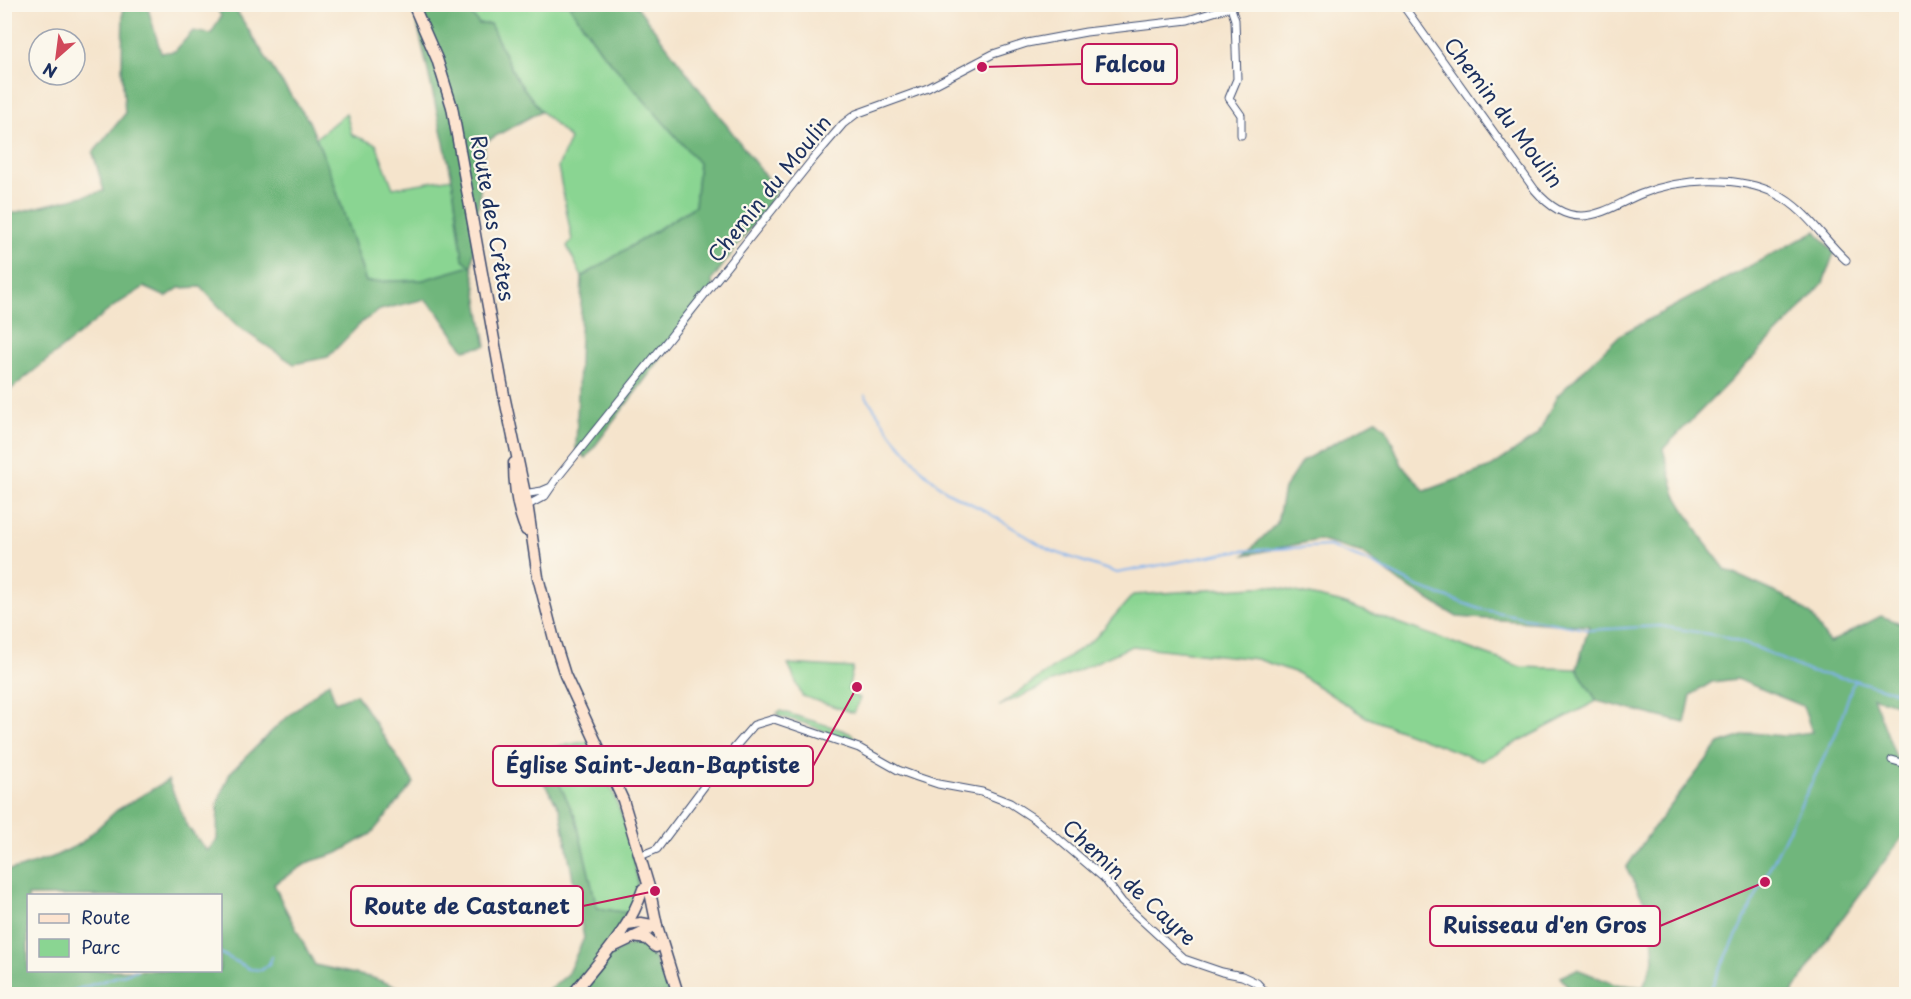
<svg xmlns="http://www.w3.org/2000/svg" width="1911" height="999" viewBox="0 0 1911 999" font-family="'Playpen Sans',sans-serif">
  <rect width="100%" height="100%" fill="#fbf7ec"/>
  <filter id="ink" filterUnits="userSpaceOnUse"><feTurbulence type="fractalNoise" baseFrequency=".0167" numOctaves="2"/><feDisplacementMap in="SourceGraphic" scale="12" xChannelSelector="R" yChannelSelector="G"/><feConvolveMatrix kernelMatrix="1 2 1 2 8 2 1 2 1" color-interpolation-filters="sRGB"/></filter>
  <filter id="wash" filterUnits="userSpaceOnUse"><feTurbulence type="fractalNoise" baseFrequency=".008" numOctaves="4" result="noise"/><feDisplacementMap in="SourceGraphic" scale="24" xChannelSelector="R" yChannelSelector="G"/><feGaussianBlur stdDeviation="1.35" result="paint"/><feColorMatrix in="noise" values="0 0 0 0 0 0 0 0 0 0 0 0 0 0 0 0 0 1.4 0 .05"/><feComposite in="paint" operator="in"/></filter>
  <g filter="url(#wash)">
    <rect width="100%" height="100%" fill="#f5e4cc"/>
    <g fill="#8ad592" stroke="#528278" stroke-width="1.5">
      <path d="M 464,5 L 569,5 L 601,51 L 699,162 L 695,206 L 582,277 L 567,246 L 572,240 L 558,167 L 570,139 L 541,111 L 516,78 L 490,24 L 479,24 Z"/>
      <path d="M 346,113 L 352,135 L 376,144 L 393,188 L 452,178 L 463,259 L 472,266 L 423,280 L 366,282 L 331,174 L 316,138 Z"/>
      <path d="M 1270,586 L 1339,602 L 1521,667 L 1577,669 L 1597,701 L 1481,761 L 1366,717 L 1297,673 L 1257,659 L 1132,646 L 999,706 L 1095,638 L 1133,595 Z"/>
      <path d="M 788,664 L 853,668 L 848,689 L 852,691 L 851,695 L 860,698 L 854,713 L 802,696 Z"/>
      <path d="M 780,711 L 842,730 L 851,734 L 856,739 L 852,742 L 804,723 L 778,716 L 777,713 Z"/>
      <path d="M 589,741 L 604,770 L 623,818 L 632,849 L 639,888 L 629,913 L 597,908 L 576,819 L 543,749 Z"/>
    </g>
    <g fill="#6fb67c" stroke="#45726d" stroke-width="1.5" fill-rule="evenodd">
      <path d="M 123,5 L 147,5 L 161,53 L 175,51 L 193,31 L 211,34 L 221,16 L 215,5 L 233,5 L 278,77 L 309,121 L 331,174 L 366,282 L 423,280 L 471,266 L 463,259 L 452,178 L 413,5 L 464,5 L 479,24 L 490,24 L 516,78 L 541,111 L 485,142 L 472,266 L 486,346 L 464,350 L 438,312 L 425,299 L 380,310 L 362,322 L 328,357 L 294,364 L 237,326 L 201,287 L 179,288 L 166,297 L 144,287 L 114,306 L 5,394 L 5,215 L 104,191 L 93,153 L 125,114 L 122,69 Z"/>
      <path d="M 569,5 L 636,5 L 777,192 L 712,280 L 713,289 L 586,458 L 576,449 L 582,277 L 695,206 L 699,163 L 601,51 Z"/>
      <path d="M 1816,231 L 1834,253 L 1823,283 L 1793,317 L 1663,449 L 1676,495 L 1703,540 L 1726,570 L 1792,600 L 1812,616 L 1829,643 L 1881,616 L 1906,625 L 1906,707 L 1873,697 L 1901,770 L 1906,807 L 1906,832 L 1824,943 L 1792,994 L 1574,994 L 1560,977 L 1577,969 L 1614,984 L 1643,987 L 1654,959 L 1650,912 L 1626,868 L 1651,831 L 1719,744 L 1752,733 L 1783,736 L 1812,732 L 1803,706 L 1737,679 L 1712,682 L 1691,695 L 1685,723 L 1597,701 L 1577,669 L 1589,626 L 1457,617 L 1401,583 L 1363,553 L 1318,540 L 1245,555 L 1277,523 L 1284,489 L 1302,461 L 1376,420 L 1386,428 L 1402,465 L 1425,491 L 1491,467 L 1538,435 L 1557,396 L 1621,334 Z"/>
      <path d="M 329,682 L 335,702 L 356,694 L 414,783 L 371,834 L 338,853 L 309,862 L 274,884 L 282,902 L 315,965 L 373,978 L 417,994 L 5,994 L 5,871 L 20,868 L 53,857 L 80,844 L 117,810 L 168,780 L 187,826 L 207,851 L 217,840 L 218,802 L 230,773 L 277,726 ZM 28,896 L 220,896 L 220,970 L 28,970 Z"/>
      <path d="M 543,749 L 576,819 L 597,908 L 629,913 L 602,962 C 614,953 627,941 644,944 L 655,960 L 669,994 L 544,994 L 567,975 L 584,938 L 560,809 L 528,757 Z"/>
    </g>
    <g fill="none" stroke-linecap="round" stroke-linejoin="round">
      <g stroke="#82b3ee" stroke-width="2">
        <path d="M 865,395 L 893,436 L 923,471 L 947,492 L 982,509 L 1049,550 L 1117,573 L 1237,551 L 1329,546 L 1369,562 L 1423,589 L 1480,609 L 1590,630 L 1660,626 L 1721,636 L 1760,649 L 1810,672 L 1854,680 L 1884,689 L 1906,693"/>
        <path d="M 220,953 L 250,969 L 262,970 L 269,964 L 272,957"/>
        <path d="M 63,994 L 137,970"/>
        <path d="M 1708,994 L 1837,731 L 1854,680"/>
      </g>
    </g>
  </g>
  <g filter="url(#ink)">
    <g fill="none" stroke-linecap="round" stroke-linejoin="round">
      <defs>
        <g id="street">
          <path d="M 1402,4 L 1535,190 C 1547,204 1562,216 1581,216 C 1602,216 1623,201 1641,194 C 1681,178 1738,175 1776,194 C 1806,209 1822,238 1846,260"/>
          <path d="M 1231,8 L 1235,20 L 1237,79 L 1229,98 L 1241,115 L 1241,135"/>
          <path d="M 523,494 L 542,491 L 549,488"/>
          <path d="M 526,503 L 530,504 L 545,496 L 558,477 L 813,159 L 843,124 L 856,114 L 928,88 L 993,54 L 1027,43 L 1086,32 L 1188,20 L 1240,4"/>
          <path d="M 1892,760 L 1906,764"/>
          <path d="M 640,856 L 657,849 L 723,761 L 754,725 L 774,719 L 859,748 L 898,770 L 917,777 L 938,784 L 982,792 L 1010,803 L 1036,820 L 1104,878 L 1122,902 L 1184,959 L 1222,972 L 1242,976 L 1257,983 L 1267,994"/>
          <path d="M 1906,939 L 1905,946 L 1906,963"/>
        </g>
        <g id="secondary">
          <path d="M 413,4 L 437,59 L 452,107 L 504,395 L 527,503 L 538,577 L 555,643 L 565,675 L 623,800 L 649,887 L 657,926 L 678,994"/>
          <path d="M 514,463 C 514,486 517,509 526,530"/>
          <path d="M 627,925 L 641,923 L 657,926"/>
          <path d="M 633,937 L 647,939 L 656,947"/>
          <path d="M 613,947 L 657,926"/>
          <path d="M 573,994 C 599,961 630,930 643,889"/>
        </g>
      </defs>
      <use href="#street" stroke="#3c4a6e" stroke-width="9"/>
      <use href="#secondary" stroke="#3c4a6e" stroke-width="13"/>
      <use href="#street" stroke="#fff" stroke-width="7"/>
      <use href="#secondary" stroke="#fde4d0" stroke-width="10"/>
    </g>
  </g>
  <g text-anchor="middle" stroke-width="4.5" stroke-linejoin="round" paint-order="stroke">
    <g font-size="21" fill="#1b2f5e" stroke="#fbf7ec">
      <text transform="translate(1503 113) rotate(53)" y="7">Chemin du Moulin</text>
      <text transform="translate(770 189) rotate(-51)" y="7">Chemin du Moulin</text>
      <text transform="translate(492 218) rotate(80)" y="7">Route des Crêtes</text>
      <text transform="translate(1129 883) rotate(43)" y="7">Chemin de Cayre</text>
    </g>
  </g>
  <path fill="none" stroke="#c2185b" stroke-width="2" d="M982 67L1082 64M857 687L813 766M655 891L583 906M1765 882L1660 926"/>
  <g fill="#c2185b" stroke="#fbf7ec" stroke-width="2">
    <circle cx="982" cy="67" r="6"/>
    <circle cx="857" cy="687" r="6"/>
    <circle cx="655" cy="891" r="6"/>
    <circle cx="1765" cy="882" r="6"/>
  </g>
  <g fill="#fbf7ec" stroke="#c2185b" stroke-width="2">
    <rect x="1082" y="44" width="95" height="40" rx="6"/>
    <rect x="493" y="746" width="320" height="40" rx="6"/>
    <rect x="351" y="886" width="232" height="40" rx="6"/>
    <rect x="1430" y="906" width="230" height="40" rx="6"/>
  </g>
  <g font-size="22" text-anchor="middle" font-weight="bold" fill="#1b2f5e">
    <text x="1130" y="72">Falcou</text>
    <text x="653" y="773">Église Saint-Jean-Baptiste</text>
    <text x="467" y="914">Route de Castanet</text>
    <text x="1545" y="933">Ruisseau d'en Gros</text>
  </g>
  <rect width="1911" height="999" fill="none" stroke="#fbf7ec" stroke-width="24"/>
  <rect x="27" y="894" width="195" height="78" fill="#fbf7ec" stroke="#a1a7b3" stroke-width="1.5"/>
  <rect x="39" y="914" width="30" height="9" fill="#fde4d0" stroke="#a1a7b3" stroke-width="1.5"/>
  <text x="81" y="924" font-size="18" fill="#1b2f5e">Route</text>
  <rect x="39" y="939" width="30" height="18" fill="#8ad592" stroke="#a1a7b3" stroke-width="1.5"/>
  <text x="81" y="954" font-size="18" fill="#1b2f5e">Parc</text>
  <g transform="translate(57 57) rotate(208)"><circle r="28" fill="#fbf7ec" stroke="#a1a7b3" stroke-width="1.5"/>
  <path d="M0-4.5L10 22L0 15L-10 22Z" fill="#d1495b"/>
  <text y="-9" font-size="16" font-weight="bold" text-anchor="middle" fill="#1b2f5e">N</text>
  </g>
</svg>
